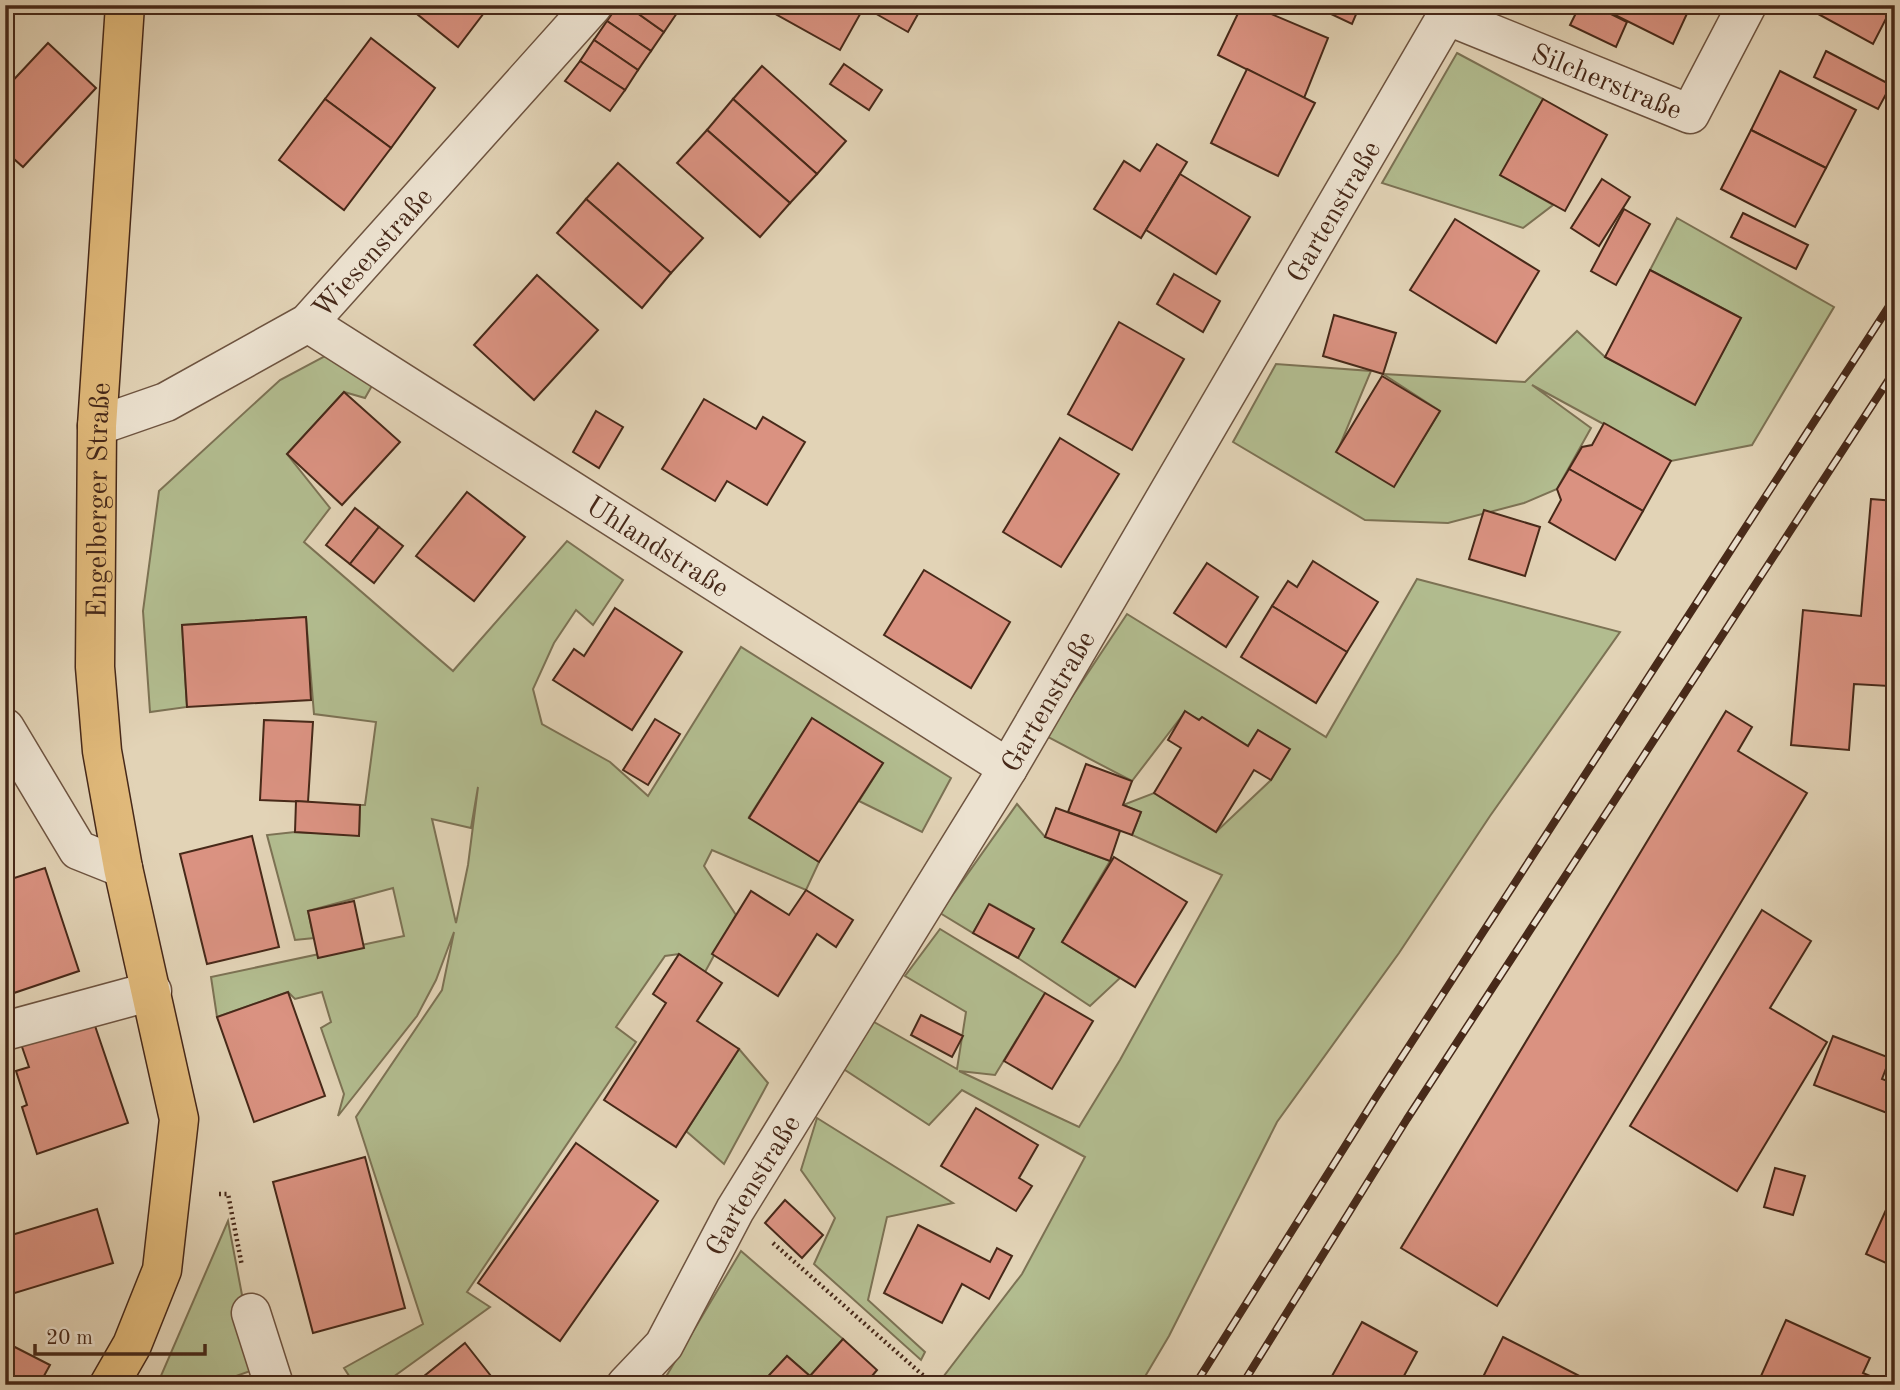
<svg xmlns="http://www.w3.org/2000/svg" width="1900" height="1390" viewBox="0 0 1900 1390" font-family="'Old Standard TT',serif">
  <rect width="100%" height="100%" fill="#e2d3b6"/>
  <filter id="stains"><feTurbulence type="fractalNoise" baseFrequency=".00286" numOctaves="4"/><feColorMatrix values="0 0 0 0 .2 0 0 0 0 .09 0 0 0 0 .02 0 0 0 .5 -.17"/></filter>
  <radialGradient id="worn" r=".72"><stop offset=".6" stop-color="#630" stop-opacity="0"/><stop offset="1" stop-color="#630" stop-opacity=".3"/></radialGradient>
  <g fill="#b2bc8f" stroke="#7c7254" stroke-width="2" fill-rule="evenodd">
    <path d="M 1457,53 L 1543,99 L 1501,175 L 1553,205 L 1523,228 L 1382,183 Z"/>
    <path d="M 1677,218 L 1834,307 L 1752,445 L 1671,461 L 1532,385 L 1591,428 L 1557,489 L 1524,503 L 1448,523 L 1365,520 L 1233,442 L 1276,364 L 1371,371 L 1337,452 L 1394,486 L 1440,411 L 1383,374 L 1525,382 L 1577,331 L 1605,357 L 1695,404 L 1741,318 L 1650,270 Z"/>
    <path d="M 325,356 L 378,375 L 365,398 L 344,392 L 287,454 L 330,508 L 304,542 L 453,671 L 567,541 L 623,580 L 593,625 L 576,610 L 554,643 L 533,689 L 542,724 L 610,762 L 648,796 L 741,647 L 951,778 L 922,832 L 859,801 L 883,763 L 812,719 L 749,817 L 819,862 L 806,890 L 712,850 L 704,866 L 736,915 L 705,972 L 679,954 L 665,956 L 616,1027 L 636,1042 L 467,1292 L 490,1307 L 382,1385 L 355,1385 L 344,1368 L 423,1324 L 356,1117 L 442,990 L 454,932 L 436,980 L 417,1016 L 338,1116 L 344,1094 L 321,1028 L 331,1022 L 322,992 L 295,999 L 288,992 L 217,1017 L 211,977 L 404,936 L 393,888 L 308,911 L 314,938 L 295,940 L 267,835 L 295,832 L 359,835 L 360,805 L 365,805 L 376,722 L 314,714 L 306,617 L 182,625 L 187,707 L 150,712 L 143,611 L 159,491 L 280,380 ZM 478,787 L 468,865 L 456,923 L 432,819 L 471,828 Z"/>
    <path d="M 1417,579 L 1620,632 L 1490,816 L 1399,953 L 1277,1122 L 1169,1336 L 1140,1385 L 937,1385 L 1022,1274 L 1085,1157 L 962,1090 L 929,1125 L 839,1066 L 874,1022 L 957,1069 L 966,1012 L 905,976 L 940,929 L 1045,993 L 995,1075 L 959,1071 L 1079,1127 L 1120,1060 L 1222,875 L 1132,835 L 1141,812 L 1123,805 L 1154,793 L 1216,832 L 1271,780 L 1289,749 L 1258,730 L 1248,746 L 1185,712 L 1132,781 L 1046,736 L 1127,614 L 1326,737 Z"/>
    <path d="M 1017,804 L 1045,837 L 1110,861 L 1062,942 L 1120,978 L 1090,1006 L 1018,958 L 1034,929 L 990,904 L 973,933 L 940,913 Z"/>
    <path d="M 739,1049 L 768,1083 L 724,1164 L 686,1131 Z"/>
    <path d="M 817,1118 L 953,1203 L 887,1217 L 868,1300 L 925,1352 L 921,1360 L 814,1264 L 835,1218 L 801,1170 Z"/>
    <path d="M 228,1221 L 256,1369 L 211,1385 L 157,1385 Z"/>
    <path d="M 741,1251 L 843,1339 L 810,1376 L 787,1356 L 760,1385 L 661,1385 Z"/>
  </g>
  <g fill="#da9281" stroke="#472919" stroke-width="2">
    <path d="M 416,5 L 490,5 L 458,47 L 412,10 Z"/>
    <path d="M 618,5 L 626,5 L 664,32 L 651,51 L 607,21 Z"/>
    <path d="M 626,5 L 667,5 L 677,13 L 664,32 Z"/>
    <path d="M 776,5 L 923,5 L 908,32 L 864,7 L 840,50 L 772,12 Z"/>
    <path d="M 1242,5 L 1250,5 L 1328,38 L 1304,98 L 1218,55 Z"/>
    <path d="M 1312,5 L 1360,5 L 1352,24 Z"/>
    <path d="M 1580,5 L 1593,5 L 1627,22 L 1616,47 L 1570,25 Z"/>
    <path d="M 1595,5 L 1691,5 L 1673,44 Z"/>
    <path d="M 1811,5 L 1893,5 L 1873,44 L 1809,9 Z"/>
    <path d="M 607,21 L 651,51 L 638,70 L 594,40 Z"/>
    <path d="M 371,38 L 435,88 L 391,148 L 325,99 Z"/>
    <path d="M 594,40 L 638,70 L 625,90 L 580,61 Z"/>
    <path d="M 48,43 L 96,88 L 23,167 L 5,151 L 5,89 Z"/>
    <path d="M 1826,51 L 1891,85 L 1878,109 L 1814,77 Z"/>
    <path d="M 580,61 L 625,90 L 610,111 L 565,81 Z"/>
    <path d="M 844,64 L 882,90 L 869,110 L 830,84 Z"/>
    <path d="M 762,66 L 846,141 L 817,174 L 733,99 Z"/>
    <path d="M 1247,69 L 1315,103 L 1278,176 L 1211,143 Z"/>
    <path d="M 1780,71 L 1856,110 L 1826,168 L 1751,130 Z"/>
    <path d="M 325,99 L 391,148 L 344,210 L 279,160 Z"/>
    <path d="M 733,99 L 817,174 L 790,203 L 707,130 Z"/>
    <path d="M 1543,99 L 1607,135 L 1565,211 L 1500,175 Z"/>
    <path d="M 707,130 L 790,203 L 760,237 L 677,163 Z"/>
    <path d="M 1751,130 L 1826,168 L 1795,227 L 1721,189 Z"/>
    <path d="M 1157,144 L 1187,162 L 1141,238 L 1094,209 L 1124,161 L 1140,171 Z"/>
    <path d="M 618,163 L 703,238 L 671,273 L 586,199 Z"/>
    <path d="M 1180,174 L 1250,217 L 1216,274 L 1146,230 Z"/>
    <path d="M 1602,179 L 1630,197 L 1599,246 L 1571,228 Z"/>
    <path d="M 586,199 L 671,273 L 642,308 L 557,233 Z"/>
    <path d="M 1624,209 L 1650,224 L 1616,285 L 1591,271 Z"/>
    <path d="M 1743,213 L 1808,245 L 1796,269 L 1731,237 Z"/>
    <path d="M 1455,219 L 1539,271 L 1496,343 L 1410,290 Z"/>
    <path d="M 1650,270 L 1741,318 L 1695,405 L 1605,357 Z"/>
    <path d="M 1174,274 L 1220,301 L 1203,332 L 1157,304 Z"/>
    <path d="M 537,275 L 598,330 L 534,400 L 474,345 Z"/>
    <path d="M 1334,315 L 1396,333 L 1383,374 L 1323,356 Z"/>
    <path d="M 1119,322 L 1184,359 L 1132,450 L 1068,414 Z"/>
    <path d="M 1382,376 L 1440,411 L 1394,487 L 1336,452 Z"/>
    <path d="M 344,392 L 400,442 L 342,505 L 287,454 Z"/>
    <path d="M 704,399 L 756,429 L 763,417 L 805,442 L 767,505 L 727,481 L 715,501 L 662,469 Z"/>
    <path d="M 596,411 L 623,427 L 599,468 L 573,452 Z"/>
    <path d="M 1604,423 L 1671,461 L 1643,511 L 1569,469 L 1582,447 L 1592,445 Z"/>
    <path d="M 1060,438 L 1119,474 L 1061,567 L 1003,532 Z"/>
    <path d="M 1569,469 L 1643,511 L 1615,560 L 1549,522 L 1561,500 L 1557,489 Z"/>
    <path d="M 467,492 L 525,537 L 474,601 L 416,556 Z"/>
    <path d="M 1871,499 L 1895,501 L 1895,613 L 1889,686 L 1854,684 L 1849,750 L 1791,745 L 1803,610 L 1861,616 Z"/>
    <path d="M 355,508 L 379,527 L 350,564 L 326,545 Z"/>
    <path d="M 1484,510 L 1540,527 L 1525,576 L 1469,559 Z"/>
    <path d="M 379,527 L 403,546 L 374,583 L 350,564 Z"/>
    <path d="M 1313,561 L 1378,602 L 1347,652 L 1272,606 L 1288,581 L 1297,587 Z"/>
    <path d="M 1207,563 L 1258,597 L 1226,647 L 1174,613 Z"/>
    <path d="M 924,570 L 1010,622 L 971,688 L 884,635 Z"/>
    <path d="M 1272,606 L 1347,652 L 1316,703 L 1241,657 Z"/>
    <path d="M 615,608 L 682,652 L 632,730 L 553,680 L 574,649 L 584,656 Z"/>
    <path d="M 306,617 L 311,700 L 187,707 L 182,625 Z"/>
    <path d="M 1185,711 L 1199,720 L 1202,717 L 1248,746 L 1258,730 L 1290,749 L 1271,780 L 1254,770 L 1216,832 L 1154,793 L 1181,748 L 1168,740 Z"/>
    <path d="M 1726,711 L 1752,727 L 1738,751 L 1807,793 L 1497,1306 L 1401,1248 Z"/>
    <path d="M 812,718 L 883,763 L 819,862 L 749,818 Z"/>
    <path d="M 655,719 L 680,734 L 648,785 L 623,770 Z"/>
    <path d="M 264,720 L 313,722 L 308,802 L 260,800 Z"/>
    <path d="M 1086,764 L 1132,781 L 1123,805 L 1141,812 L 1132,835 L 1068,812 Z"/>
    <path d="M 296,801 L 360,805 L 359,836 L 295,832 Z"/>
    <path d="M 1056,808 L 1120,831 L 1110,861 L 1045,837 Z"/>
    <path d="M 252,836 L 279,947 L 207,964 L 180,854 Z"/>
    <path d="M 1114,857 L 1187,902 L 1135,987 L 1062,942 Z"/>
    <path d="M 45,868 L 79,971 L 5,996 L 5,881 Z"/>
    <path d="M 806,890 L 853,920 L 836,947 L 817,934 L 778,996 L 712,954 L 751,891 L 789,915 Z"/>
    <path d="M 354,901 L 364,948 L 318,958 L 308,911 Z"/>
    <path d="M 989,904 L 1034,929 L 1018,958 L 973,933 Z"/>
    <path d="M 1762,910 L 1811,941 L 1770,1008 L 1827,1042 L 1737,1191 L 1630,1126 Z"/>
    <path d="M 679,954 L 722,983 L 697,1021 L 739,1049 L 676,1147 L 604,1100 L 666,1003 L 653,994 Z"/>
    <path d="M 288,992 L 325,1096 L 254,1122 L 217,1017 Z"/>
    <path d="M 1045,993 L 1093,1021 L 1052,1089 L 1004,1061 Z"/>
    <path d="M 921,1015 L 963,1036 L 952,1057 L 911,1035 Z"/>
    <path d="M 93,1020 L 128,1123 L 37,1154 L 22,1107 L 27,1105 L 16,1071 L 29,1067 L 21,1044 Z"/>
    <path d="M 1833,1036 L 1890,1058 L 1882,1079 L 1895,1084 L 1895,1116 L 1814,1085 Z"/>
    <path d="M 976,1108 L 1038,1145 L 1019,1178 L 1032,1186 L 1016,1211 L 941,1166 Z"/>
    <path d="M 576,1143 L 658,1201 L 560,1341 L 478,1283 Z"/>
    <path d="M 365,1157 L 405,1308 L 313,1333 L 273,1182 Z"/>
    <path d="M 1775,1168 L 1805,1176 L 1793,1215 L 1764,1207 Z"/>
    <path d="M 1895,1190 L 1895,1267 L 1866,1254 Z"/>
    <path d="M 785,1200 L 823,1235 L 802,1258 L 765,1223 Z"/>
    <path d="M 97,1209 L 113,1263 L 5,1296 L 5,1237 Z"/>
    <path d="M 918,1225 L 990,1262 L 997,1248 L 1012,1256 L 989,1299 L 962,1284 L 942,1323 L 884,1293 Z"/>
    <path d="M 1786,1320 L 1870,1358 L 1863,1373 L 1891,1385 L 1780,1385 L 1761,1376 Z"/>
    <path d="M 1362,1322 L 1417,1352 L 1399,1385 L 1327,1385 Z"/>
    <path d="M 1503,1337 L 1597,1385 L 1479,1385 Z"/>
    <path d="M 843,1339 L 877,1370 L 867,1382 L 870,1385 L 760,1385 L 787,1356 L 810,1376 Z"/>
    <path d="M 5,1342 L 50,1365 L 39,1385 L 5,1385 Z"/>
    <path d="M 465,1343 L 498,1385 L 413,1385 Z"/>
  </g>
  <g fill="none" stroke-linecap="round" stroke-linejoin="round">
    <defs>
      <g id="minor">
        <path id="s1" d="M 1448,16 L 1690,114 L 1747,5"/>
        <path id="s2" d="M 308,323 L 1008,768"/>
        <path id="s3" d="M 97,426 L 166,402 L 308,323 L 593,5"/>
        <path d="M 5,728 L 78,850 L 123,868"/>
        <path d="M 5,1031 L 152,991"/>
        <path d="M 251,1313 L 274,1385"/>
        <path id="s4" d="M 626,1385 L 664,1345 L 735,1210 L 1008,768 L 1453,5"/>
      </g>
      <g id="major">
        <path id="s5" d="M 109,1385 L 132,1345 L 162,1270 L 179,1119 L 123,868 L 102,751 L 95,667 L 97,426 L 125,5"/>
      </g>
    </defs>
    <use href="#minor" stroke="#6e5440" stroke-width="41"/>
    <use href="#major" stroke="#472919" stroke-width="41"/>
    <g stroke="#472919" stroke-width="4.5" stroke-dasharray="2 3.5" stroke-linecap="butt">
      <path d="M 219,1194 L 228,1194 L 242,1266"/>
      <path d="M 773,1243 L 934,1385"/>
    </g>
    <use href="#minor" stroke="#ece2d0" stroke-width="38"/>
    <use href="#major" stroke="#e1ba7b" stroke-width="38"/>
    <defs>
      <g id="rail">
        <path d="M 1195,1385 L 1376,1097 L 1895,297"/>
        <path d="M 1242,1385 L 1407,1119 L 1895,370"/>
      </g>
    </defs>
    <use href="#rail" stroke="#472919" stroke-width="8"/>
    <use href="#rail" stroke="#ece2d0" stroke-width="5" stroke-dasharray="16" stroke-linecap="butt"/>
  </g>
  <g text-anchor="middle" stroke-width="6" stroke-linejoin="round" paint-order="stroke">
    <g font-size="28" fill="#472919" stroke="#ece2d0">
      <text dy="10" stroke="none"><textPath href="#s1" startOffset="172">Silcherstraße</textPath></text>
      <text dy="10" stroke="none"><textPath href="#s4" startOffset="1372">Gartenstraße</textPath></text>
      <text dy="10" stroke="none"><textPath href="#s3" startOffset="331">Wiesenstraße</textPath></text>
      <text dy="10" stroke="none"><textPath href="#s5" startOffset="906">Engelberger Straße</textPath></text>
      <text dy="10" stroke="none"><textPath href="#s2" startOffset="415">Uhlandstraße</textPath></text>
      <text dy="10" stroke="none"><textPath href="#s4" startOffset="805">Gartenstraße</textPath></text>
      <text dy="10" stroke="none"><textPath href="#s4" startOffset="238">Gartenstraße</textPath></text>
    </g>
  </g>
  <rect width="1900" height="1390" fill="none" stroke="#e2d3b6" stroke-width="28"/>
  <rect x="7" y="7" width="1886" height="1376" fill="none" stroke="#472919" stroke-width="3.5"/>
  <rect x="14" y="14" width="1872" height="1362" fill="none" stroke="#472919" stroke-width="2"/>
  <path d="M35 1344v10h170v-10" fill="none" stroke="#472919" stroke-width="3.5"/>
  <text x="46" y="1344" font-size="21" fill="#472919" stroke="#ece2d0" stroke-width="5" paint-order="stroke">20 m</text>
  <rect width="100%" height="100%" filter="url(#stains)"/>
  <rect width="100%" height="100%" fill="url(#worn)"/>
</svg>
